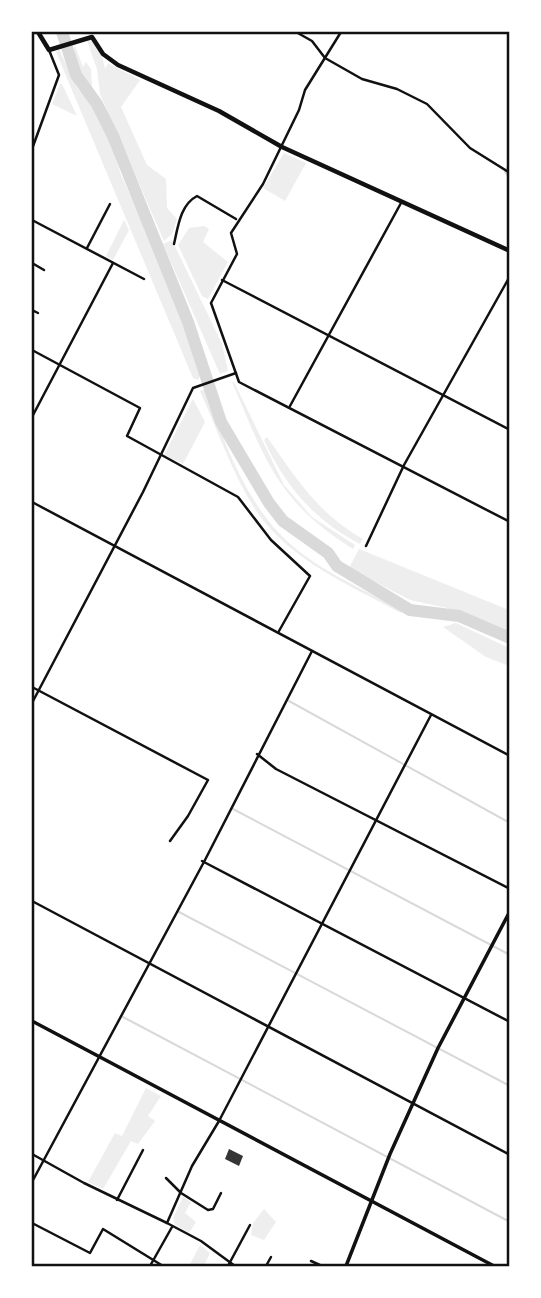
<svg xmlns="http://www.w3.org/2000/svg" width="541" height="1298" viewBox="0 0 541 1298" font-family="'Work Sans',sans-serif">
  <rect width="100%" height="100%" fill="#fff"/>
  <g fill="#eee">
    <path d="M 91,37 L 100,46 L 105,69 L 108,63 L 140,80 L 121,107 L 147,165 L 166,179 L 167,208 L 177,219 L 172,234 L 164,241 L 100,94 L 97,69 L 86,38 Z"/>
    <path d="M 74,43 L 83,67 L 86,62 L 91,69 L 92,88 L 88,91 L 76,75 Z"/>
    <path d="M 59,49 L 77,88 L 100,110 L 121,175 L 163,268 L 202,372 L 198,380 L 193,378 L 56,52 Z"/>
    <path d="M 60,84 L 62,84 L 77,116 L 52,104 Z"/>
    <path d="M 284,153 L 306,163 L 285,201 L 263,188 Z"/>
    <path d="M 124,220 L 129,230 L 113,260 L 106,256 Z"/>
    <path d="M 204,226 L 209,229 L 203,242 L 228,262 L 208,299 L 202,296 L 178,245 L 189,228 Z"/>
    <path d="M 172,240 L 222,344 L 228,371 L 220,374 L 163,244 Z"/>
    <path d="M 232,382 L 234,382 L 284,485 L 312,517 L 355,545 L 353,549 C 277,501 266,461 232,382 Z"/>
    <path d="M 206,389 C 222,438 243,495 279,533 C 312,568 361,588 403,610 L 401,613 C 351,586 291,561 257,512 C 233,476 218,431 200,391 Z"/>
    <path d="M 193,399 L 205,422 L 183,464 L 164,455 Z"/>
    <path d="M 267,437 C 297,479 317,513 363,539 L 360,544 C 314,520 285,486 264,440 Z"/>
    <path d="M 359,549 L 509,610 L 509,633 L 447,608 L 410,600 L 349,568 Z"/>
    <path d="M 456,623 L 509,648 L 509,666 L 486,657 L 443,627 Z"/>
    <path d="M 146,1088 L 161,1096 L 148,1116 L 155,1121 L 138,1144 L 131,1141 L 103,1189 L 88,1182 L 115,1133 L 122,1136 Z"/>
    <path d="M 183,1197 L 191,1202 L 185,1213 L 196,1222 L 189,1233 L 175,1225 L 173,1218 Z"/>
    <path d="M 264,1209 L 276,1222 L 264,1240 L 251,1235 L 253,1223 Z"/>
    <path d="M 200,1245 L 210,1253 L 204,1266 L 189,1266 Z"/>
  </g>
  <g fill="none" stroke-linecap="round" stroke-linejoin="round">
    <g stroke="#d9d9d9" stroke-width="2">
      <path d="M 510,162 L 505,172 L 510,178"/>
      <path d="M 289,701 L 510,823"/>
      <path d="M 233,809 L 510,955"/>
      <path d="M 179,912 L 510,1086"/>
      <path d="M 123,1017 L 510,1222"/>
    </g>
    <path stroke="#d9d9d9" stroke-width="12" d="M 62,32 L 76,75 L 97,104 L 113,136 L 188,322 L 221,422 L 269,503 L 283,521 L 328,553 L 337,566 L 410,610 L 459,616 L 510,638"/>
  </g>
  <path fill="#353535" d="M 229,1149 L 243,1156 L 239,1166 L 225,1159 Z"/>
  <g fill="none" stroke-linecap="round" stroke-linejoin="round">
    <g stroke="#111" stroke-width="2.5">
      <path d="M 296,32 L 312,41 L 325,58 L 362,79 L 397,89 L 427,104 L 470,148 L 510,173"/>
      <path d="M 341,32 L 305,90 L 299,110 L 263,184 L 231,233 L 237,254 L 211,303 L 239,382 L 510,522"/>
      <path d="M 507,32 L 510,33"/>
      <path d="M 32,149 L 59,75 L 49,50"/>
      <path d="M 32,220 L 144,279"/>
      <path d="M 174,244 C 178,227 180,205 197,196 L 236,219"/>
      <path d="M 87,248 L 110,204"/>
      <path d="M 32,263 L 44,270"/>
      <path d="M 222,280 L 510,430"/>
      <path d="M 32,310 L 38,313"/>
      <path d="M 32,350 L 140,408 L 127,436 L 238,497 L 271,540 L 310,576 L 279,631"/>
      <path d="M 290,406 L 401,203"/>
      <path d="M 32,417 L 113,263"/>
      <path d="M 32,502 L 510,756"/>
      <path d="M 366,546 L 404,465 L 510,276"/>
      <path d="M 32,687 L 208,780 L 188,816 L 170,841"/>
      <path d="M 32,703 L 143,492 L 193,388 L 236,373"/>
      <path d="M 257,754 L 276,769 L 510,889"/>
      <path d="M 202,861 L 510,1022"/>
      <path d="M 32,901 L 510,1155"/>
      <path d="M 32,1154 L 84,1183 L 167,1223 L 201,1241 L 235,1266"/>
      <path d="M 166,1178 L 181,1193 L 208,1210 L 213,1209 L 221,1193"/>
      <path d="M 32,1182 L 205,860 L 312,651"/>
      <path d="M 117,1200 L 143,1150"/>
      <path d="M 32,1223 L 90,1253 L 103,1229 L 163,1266"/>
      <path d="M 167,1223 L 192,1166 L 219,1121 L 431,715"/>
      <path d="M 311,1261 L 322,1266"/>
      <path d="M 229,1264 L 250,1225"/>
      <path d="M 150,1266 L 172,1227"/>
      <path d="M 266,1266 L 271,1257"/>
    </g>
    <g stroke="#111" stroke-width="3.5">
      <path d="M 32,1021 L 494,1266"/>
      <path d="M 346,1266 L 390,1154 L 438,1048 L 510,911"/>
    </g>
    <path stroke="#111" stroke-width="4.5" d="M 38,32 L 49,50 L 92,37 L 103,54 L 118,65 L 219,111 L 282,147 L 510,251"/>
  </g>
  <rect width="541" height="1298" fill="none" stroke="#ffffff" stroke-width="66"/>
  <rect x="33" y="33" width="475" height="1232" fill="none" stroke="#111" stroke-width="2.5"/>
</svg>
